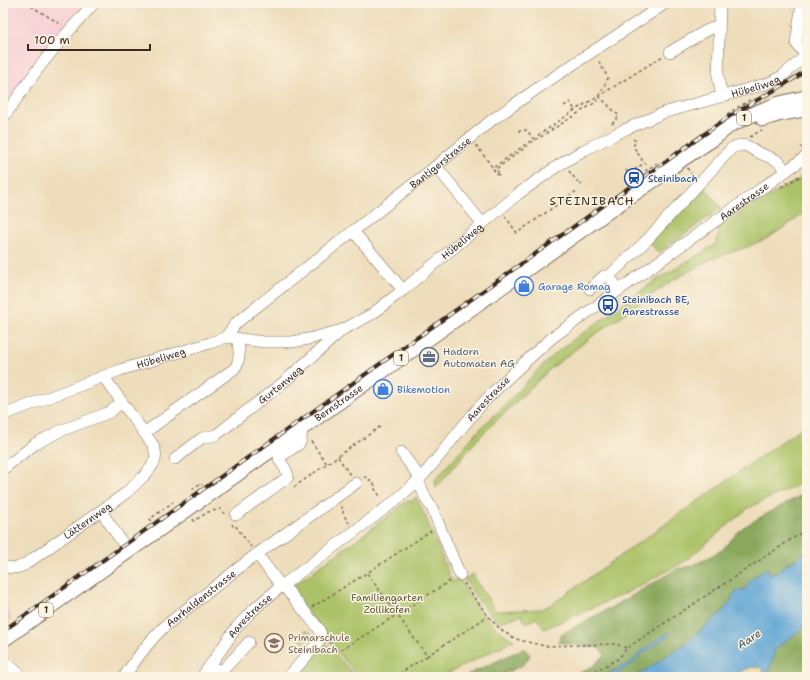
<svg xmlns="http://www.w3.org/2000/svg" width="810" height="680" viewBox="0 0 810 680" font-family="'Shantell Sans',sans-serif">
  <rect width="100%" height="100%" fill="#fcf5e5"/>
  <filter id="ink" filterUnits="userSpaceOnUse"><feTurbulence type="fractalNoise" baseFrequency=".025" numOctaves="2"/><feDisplacementMap in="SourceGraphic" scale="8" xChannelSelector="R" yChannelSelector="G"/><feConvolveMatrix kernelMatrix="1 2 1 2 8 2 1 2 1" color-interpolation-filters="sRGB"/></filter>
  <filter id="wash" filterUnits="userSpaceOnUse"><feTurbulence type="fractalNoise" baseFrequency=".012" numOctaves="4" result="noise"/><feDisplacementMap in="SourceGraphic" scale="16" xChannelSelector="R" yChannelSelector="G"/><feGaussianBlur stdDeviation="0.9" result="paint"/><feColorMatrix in="noise" values="0 0 0 0 0 0 0 0 0 0 0 0 0 0 0 0 0 1.4 0 .05"/><feComposite in="paint" operator="in"/></filter>
  <g filter="url(#wash)">
    <rect width="100%" height="100%" fill="#edb"/>
    <path fill="#f7cfd5" d="M 3,3 L 94,3 L 3,118 Z"/>
    <path fill="#d2bdc8" d="M 3,603 L 12,618 L 3,624 Z"/>
    <g fill="#acc267" stroke="#747642">
      <path d="M 807,176 L 807,211 L 795,220 L 768,238 L 747,247 L 711,259 L 672,281 L 590,338 L 549,370 L 492,425 L 478,439 L 436,488 L 435,480 L 477,432 L 505,405 L 536,372 L 558,351 L 653,282 L 715,245 L 719,233 L 717,229 C 745,209 776,191 807,176 Z"/>
      <path d="M 703,185 L 721,208 L 658,253 L 650,242 Z"/>
      <path d="M 807,424 L 807,480 C 788,491 766,498 747,509 L 684,562 L 626,593 L 544,629 L 537,618 L 526,623 L 521,615 L 498,623 L 477,599 L 464,579 L 473,574 L 479,585 L 496,611 L 541,609 L 552,604 Z"/>
      <path d="M 416,497 L 427,520 L 452,582 L 459,578 C 472,601 489,627 514,640 L 441,677 L 359,677 L 325,637 L 327,635 L 289,589 L 394,512 L 408,500 L 410,502 Z"/>
      <path d="M 305,630 L 307,632 L 308,631 L 312,634 L 304,643 L 301,640 L 303,637 L 301,635 Z"/>
      <path d="M 323,640 L 356,677 L 292,677 Z"/>
    </g>
    <g fill="#89a85c" stroke="#62693d">
      <path d="M 807,492 L 807,551 L 793,561 L 788,563 L 782,569 L 775,574 L 771,574 L 767,568 L 759,575 L 748,587 L 733,594 L 731,601 L 722,612 L 686,643 L 635,677 L 573,677 L 593,666 L 605,655 L 599,648 L 558,642 L 562,634 L 628,598 L 677,569 L 694,565 L 722,550 L 742,528 L 768,513 Z"/>
      <path d="M 807,625 L 807,677 L 762,677 C 770,670 773,661 774,650 Z"/>
      <path d="M 522,649 L 527,650 L 530,656 L 523,665 L 497,677 L 463,677 Z"/>
    </g>
    <path fill="#eeda9e" stroke="#94825e" d="M 762,662 L 768,672 L 762,677 L 722,677 Z"/>
    <g fill="#5ea4d4" stroke="#4c6779">
      <path d="M 807,551 L 807,625 L 774,650 C 773,662 771,669 762,677 L 760,677 L 763,672 L 761,667 L 758,668 L 753,667 L 749,668 L 729,677 L 635,677 L 686,643 L 722,612 L 731,601 L 733,594 L 739,590 L 743,590 L 748,587 L 749,581 L 767,568 L 771,574 L 775,574 L 782,569 L 783,566 L 788,563 L 793,561 Z"/>
      <path d="M 668,632 L 671,634 L 641,655 L 634,663 L 611,677 L 603,677 L 620,667 L 629,664 L 641,652 Z"/>
    </g>
  </g>
  <g filter="url(#ink)">
    <g fill="none" stroke-linecap="round" stroke-linejoin="round">
      <defs>
        <g id="minor">
          <path d="M 720,3 L 718,77 L 722,96"/>
          <path d="M 802,3 L 796,43 L 806,56"/>
          <path d="M 670,52 L 704,32 L 719,25"/>
          <path d="M 3,118 L 37,70 L 61,40 L 94,3"/>
          <path d="M 436,166 L 482,223"/>
          <path d="M 353,231 L 403,290"/>
          <path d="M 590,289 L 604,276 L 609,276"/>
          <path d="M 619,290 L 609,276 L 648,239 L 732,148 L 740,145 L 747,146 L 757,152 L 776,160 L 780,163 L 785,171"/>
          <path id="s1" d="M 226,337 L 236,323 L 436,166 L 492,120 L 548,81 L 666,3"/>
          <path id="s2" d="M 3,415 L 120,370 L 210,343 L 226,337 L 264,342 L 292,342 L 308,339 L 342,330 L 372,314 L 403,290 L 518,194 L 559,165 L 584,150 L 624,130 L 663,113 L 769,83 L 782,76 L 807,55"/>
          <path d="M 144,433 L 234,369 C 241,361 239,351 238,339"/>
          <path d="M 401,452 L 420,478"/>
          <path id="s3" d="M 175,459 L 202,438 L 216,435 L 285,381 L 340,332"/>
          <path d="M 3,469 L 35,444 L 60,431 L 110,412 L 122,402"/>
          <path d="M 418,480 L 426,499 L 432,508 L 460,575"/>
          <path d="M 101,511 L 122,542"/>
          <path d="M 236,515 L 288,477 C 288,470 282,465 279,459 L 280,457 L 299,444 L 301,440 L 302,428"/>
          <path d="M 257,554 L 281,586"/>
          <path id="s4" d="M 3,566 C 13,569 19,569 27,563 L 126,493 C 132,488 137,482 143,477 C 152,467 160,459 153,445 L 103,376"/>
          <path d="M 283,585 L 319,629 C 322,634 321,637 318,643 L 289,676"/>
          <path d="M 3,660 L 23,677"/>
          <path d="M 210,666 L 219,670 L 224,669 L 249,642"/>
          <path id="s5" d="M 124,677 C 136,659 149,641 165,626 L 250,559 L 356,483"/>
          <path id="s6" d="M 202,677 L 236,628 L 250,613 L 262,602 L 283,585 L 395,501 C 405,492 416,483 426,472 C 445,450 462,426 482,404 C 504,380 528,359 553,337 L 807,156"/>
        </g>
        <g id="major">
          <path d="M 763,119 L 779,114 L 807,109"/>
          <path id="s7" d="M 3,640 L 610,210 L 657,178 L 681,160 L 713,139 L 730,125 L 760,111 L 778,104 L 807,97"/>
        </g>
      </defs>
      <use href="#minor" stroke="#7a6955" stroke-width="12"/>
      <use href="#major" stroke="#7a6955" stroke-width="16"/>
      <g stroke="#7a6955" stroke-width="1.5" stroke-dasharray="3 3" stroke-linecap="butt">
        <path d="M 26,3 L 62,25"/>
        <path d="M 3,31 L 8,30"/>
        <path d="M 599,96 L 619,116 L 610,126"/>
        <path d="M 564,106 L 570,102 L 575,110"/>
        <path d="M 727,114 L 753,98"/>
        <path d="M 518,131 L 527,130 L 533,139"/>
        <path d="M 750,137 L 762,130"/>
        <path d="M 633,139 L 636,141 L 633,146 L 644,163 L 646,163"/>
        <path d="M 476,145 L 493,168 L 533,139 L 575,110 L 599,96 L 663,56"/>
        <path d="M 801,148 L 807,142"/>
        <path d="M 687,168 L 693,176"/>
        <path d="M 493,169 L 498,175 L 500,175 L 496,169 L 534,141 L 596,102 L 608,78 L 598,60"/>
        <path d="M 626,170 L 629,174 L 644,163"/>
        <path d="M 569,171 L 580,185 L 583,183"/>
        <path d="M 645,171 L 657,163"/>
        <path d="M 803,176 L 807,174"/>
        <path d="M 781,187 L 807,172"/>
        <path d="M 505,216 L 517,233 L 578,190"/>
        <path d="M 311,441 L 327,464"/>
        <path d="M 338,457 L 350,475"/>
        <path d="M 364,478 L 366,477 L 376,486 L 375,489 L 382,499"/>
        <path d="M 294,487 L 381,426"/>
        <path d="M 192,489 L 201,483 L 202,485"/>
        <path d="M 341,506 L 344,511 L 343,512 L 343,514 L 349,523"/>
        <path d="M 193,519 L 194,521 L 208,512 L 221,509 L 227,517"/>
        <path d="M 152,521 L 150,519 L 173,502"/>
        <path d="M 232,524 L 233,526 L 234,525 L 235,525 L 251,547"/>
        <path d="M 464,583 L 476,600 L 493,622 L 501,630 L 514,638 L 519,640 L 545,646 L 616,644 L 627,648"/>
        <path d="M 312,607 L 367,573"/>
        <path d="M 329,641 L 338,652 L 453,579"/>
        <path d="M 427,656 L 485,618"/>
        <path d="M 394,677 L 427,656 L 367,573 L 431,531"/>
        <path d="M 584,677 L 618,659 L 627,648 L 807,529"/>
      </g>
      <use href="#minor" stroke="#fff" stroke-width="11"/>
      <use href="#major" stroke="#fff" stroke-width="14"/>
      <defs>
        <path id="rail" d="M 3,631 L 727,118 C 753,101 781,88 807,70"/>
      </defs>
      <use href="#rail" stroke="#3b2a1e" stroke-width="4"/>
      <use href="#rail" stroke="#fcf5e5" stroke-width="2.5" stroke-dasharray="8" stroke-linecap="butt"/>
    </g>
  </g>
  <defs>
    <symbol id="station-ring" viewBox="-11 -11 22 22"><circle r="9.5" fill="#fcf5e5" stroke="#1a4fb4" stroke-width="1.5"/><path d="M-3-6H3Q5-6 5-4V2Q5 4 3 4L4.5 6H3L1.5 4h-3L-3 6H-4.5L-3 4Q-5 4-5 2V-4Q-5-6-3-6ZM-3.5-4v3h7v-3ZM-3.5 1v1.5H-2V1ZM2 1v1.5H3.5V1Z" fill="#1a4fb4"/></symbol>
    <symbol id="shop-ring" viewBox="-11 -11 22 22"><circle r="9.5" fill="#fcf5e5" stroke="#3f7fe0" stroke-width="1.5"/><path d="M-5-2.5h2.3a2.7 3.5 0 0 1 5.4 0H5L5.5 6h-11ZM-1.5-2.5h3a1.5 2.3 0 0 0-3 0Z" fill="#3f7fe0"/></symbol>
    <symbol id="bus-ring" viewBox="-11 -11 22 22"><circle r="9.5" fill="#fcf5e5" stroke="#1a4fb4" stroke-width="1.5"/><path d="M-5-6H5V4H4V6H2V4H-2V6H-4V4H-5ZM-3.5-4V0h7V-4ZM-3.5 1.2v1.5H-2V1.2ZM2 1.2v1.5H3.5V1.2Z" fill="#1a4fb4"/></symbol>
    <symbol id="office-ring" viewBox="-11 -11 22 22"><circle r="9.5" fill="#fcf5e5" stroke="#5c6f8a" stroke-width="1.5"/><path d="M-6-3h4V-5.5h4V-3h4V5H-6ZM-1-4.5V-3h2v-1.5ZM-6 0V1H6V0Z" fill="#5c6f8a"/></symbol>
    <symbol id="school-ring" viewBox="-11 -11 22 22"><circle r="9.5" fill="#fcf5e5" stroke="#8d6e63" stroke-width="1.5"/><path d="M0-5L7-2L0 1L-7-2ZM-4 1L0 2.5L4 1V4Q0 6-4 4Z" fill="#8d6e63"/></symbol>
  </defs>
  <g fill-rule="evenodd">
    <use href="#station-ring" x="623" y="167" width="22" height="22"/>
    <use href="#shop-ring" x="513" y="275" width="22" height="22"/>
    <use href="#bus-ring" x="597" y="294" width="22" height="22"/>
    <use href="#office-ring" x="418" y="346" width="22" height="22"/>
    <use href="#shop-ring" x="372" y="378" width="22" height="22"/>
    <use href="#school-ring" x="263" y="632" width="22" height="22"/>
  </g>
  <g text-anchor="middle" stroke-width="3" stroke-linejoin="round" paint-order="stroke">
    <g fill="#fcf5e5" stroke="#75675a" stroke-width="1">
      <rect x="737" y="111" width="14" height="14" rx="3"/>
      <rect x="394" y="351" width="14" height="14" rx="3"/>
      <rect x="39" y="603" width="14" height="14" rx="3"/>
    </g>
    <g font-size="9" font-weight="bold" fill="#3b2a1e">
      <text x="744" y="121">1</text>
      <text x="401" y="361">1</text>
      <text x="46" y="613">1</text>
    </g>
    <g font-size="10" fill="#3b2a1e" stroke="#fcf5e5">
      <text dy="4" stroke="none"><textPath href="#s2" startOffset="840">Hübeliweg</textPath></text>
      <text dy="4" stroke="none"><textPath href="#s1" startOffset="277">Bantigerstrasse</textPath></text>
      <text dy="4" stroke="none"><textPath href="#s6" startOffset="726">Aarestrasse</textPath></text>
      <text dy="4" stroke="none"><textPath href="#s2" startOffset="504">Hübeliweg</textPath></text>
      <text dy="4" stroke="none"><textPath href="#s2" startOffset="168">Hübeliweg</textPath></text>
      <text dy="4" stroke="none"><textPath href="#s3" startOffset="130">Gurtenweg</textPath></text>
      <text dy="4" stroke="none"><textPath href="#s6" startOffset="402">Aarestrasse</textPath></text>
      <text dy="4" stroke="none"><textPath href="#s7" startOffset="411">Bernstrasse</textPath></text>
      <text dy="4" stroke="none"><textPath href="#s4" startOffset="99">Lätternweg</textPath></text>
      <text dy="4" stroke="none"><textPath href="#s5" startOffset="111">Aarhaldenstrasse</textPath></text>
      <text dy="4" stroke="none"><textPath href="#s6" startOffset="78">Aarestrasse</textPath></text>
    </g>
    <g font-size="10" fill="#164399" stroke="#fcf5e5" text-anchor="start">
      <text x="648" y="182">Steinibach</text>
      <text x="622" y="303">Steinibach BE,<tspan x="622" dy="12">Aarestrasse</tspan></text>
    </g>
    <g font-size="10" fill="#366cbe" stroke="#fcf5e5" text-anchor="start">
      <text x="538" y="290">Garage Romag</text>
      <text x="397" y="393">Bikemotion</text>
    </g>
    <g font-size="10" fill="#4e5e75" stroke="#fcf5e5" text-anchor="start">
      <text x="443" y="355">Hadorn<tspan x="443" dy="12">Automaten AG</tspan></text>
    </g>
    <g font-size="10" fill="#5d5834" stroke="#fcf5e5">
      <text x="387" y="601">Familiengarten<tspan x="387" dy="12">Zollikofen</tspan></text>
    </g>
    <g font-size="10" fill="#785e54" stroke="#fcf5e5" text-anchor="start">
      <text x="288" y="641">Primarschule<tspan x="288" dy="12">Steinibach</tspan></text>
    </g>
    <g font-size="11" font-style="italic" fill="#47555e" stroke="#fcf5e5">
      <text transform="translate(749 639) rotate(-34)" y="4">Aare</text>
    </g>
    <g font-size="12" letter-spacing="1" fill="#3b2a1e" stroke="#fcf5e5">
      <text x="592" y="205">STEINIBACH</text>
    </g>
  </g>
  <rect width="810" height="680" fill="none" stroke="#fcf5e5" stroke-width="16"/>
  <path d="M28 44v6h122v-6" fill="none" stroke="#3b2a1e" stroke-width="2"/>
  <text x="34" y="44" font-size="12" fill="#3b2a1e" stroke="#fcf5e5" stroke-width="3" paint-order="stroke">100 m</text>
</svg>
